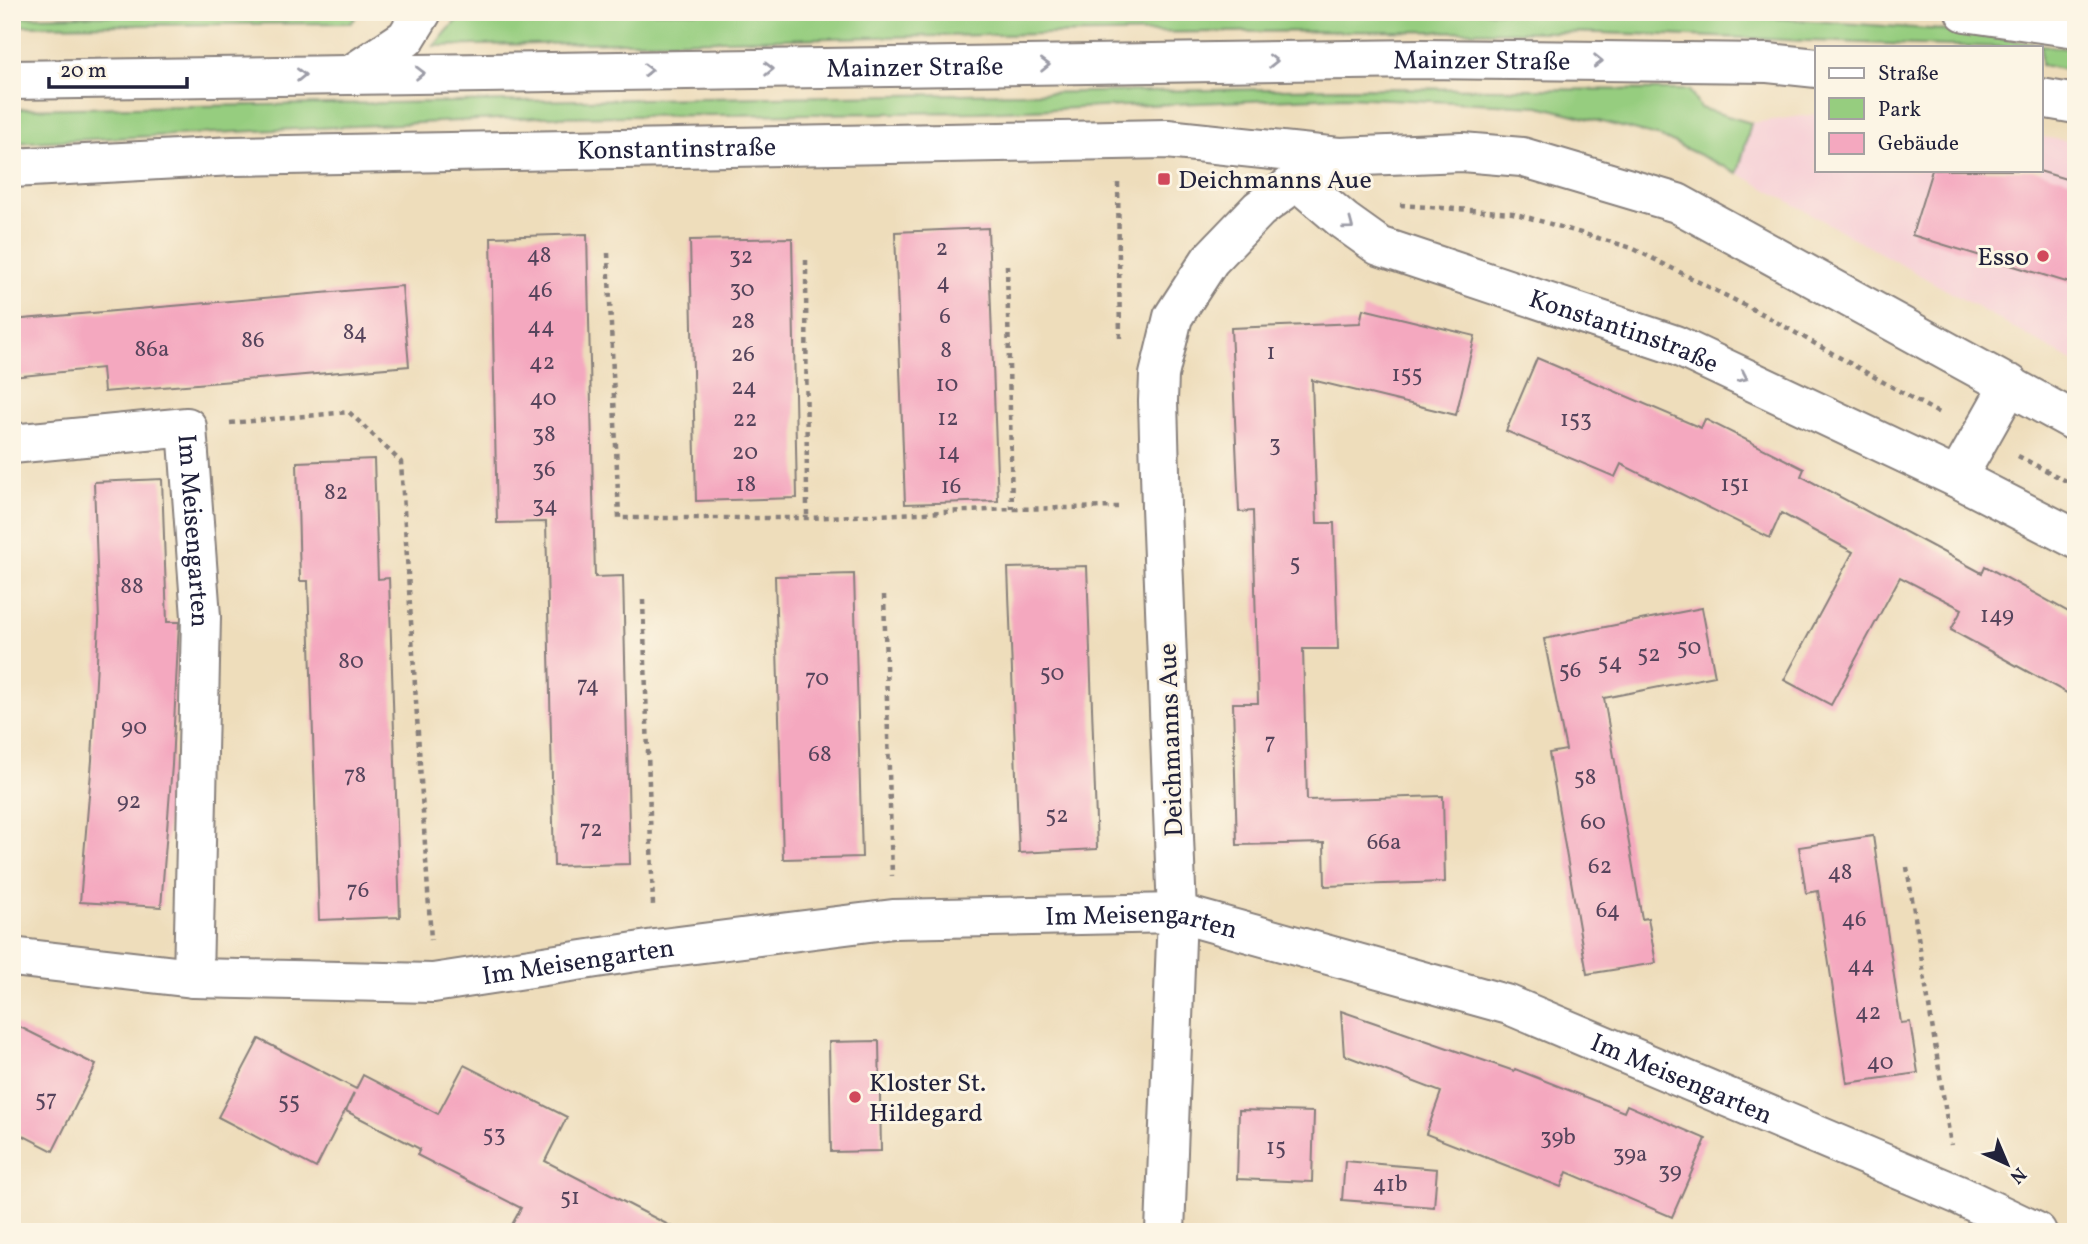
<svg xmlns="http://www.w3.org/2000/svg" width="2088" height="1244" viewBox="0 0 2088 1244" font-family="Vollkorn,serif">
  <rect width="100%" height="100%" fill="#fcf5e5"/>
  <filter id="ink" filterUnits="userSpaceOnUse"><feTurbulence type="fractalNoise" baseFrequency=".0143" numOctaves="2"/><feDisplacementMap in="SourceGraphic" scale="14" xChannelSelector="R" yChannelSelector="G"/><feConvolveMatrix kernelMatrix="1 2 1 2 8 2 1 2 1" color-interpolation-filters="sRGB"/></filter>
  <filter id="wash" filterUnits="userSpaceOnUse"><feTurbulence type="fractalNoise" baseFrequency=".00686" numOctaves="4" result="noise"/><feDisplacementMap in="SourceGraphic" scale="28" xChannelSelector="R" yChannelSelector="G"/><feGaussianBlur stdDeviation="1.57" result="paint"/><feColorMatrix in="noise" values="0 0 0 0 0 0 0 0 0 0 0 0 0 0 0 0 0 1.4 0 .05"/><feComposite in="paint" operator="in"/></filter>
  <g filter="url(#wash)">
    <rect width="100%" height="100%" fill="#edb"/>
    <path fill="#f6cfd6" d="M 1817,114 L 1817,170 L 2041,170 L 2041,137 L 2076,142 L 2076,363 L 1738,173 L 1751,123 Z"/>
    <g fill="#96cd7f" stroke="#5c785d" stroke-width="2">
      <path d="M 350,12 L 355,19 L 351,23 L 12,26 L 12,17 Z"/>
      <path d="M 464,12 L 1685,12 L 1943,30 L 2076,50 L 2076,72 L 2041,65 L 2041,47 C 1877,47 1713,34 1548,32 C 1177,28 805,39 434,46 Z"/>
      <path d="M 1344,88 L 1689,90 L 1700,108 L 1751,123 L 1738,173 L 1661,137 L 1539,106 L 1345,97 L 977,112 L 539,117 L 12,143 L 12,109 Z"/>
    </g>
    <g id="blocks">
      <g fill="#f4a8bf">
        <path d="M 1932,170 L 2036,170 L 2076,182 L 2076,285 L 1912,235 Z"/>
        <path d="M 988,228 L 998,501 L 905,504 L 895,232 Z"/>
        <path d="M 587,234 L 595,577 L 623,576 L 630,864 L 554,866 L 546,522 L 497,523 L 491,237 Z"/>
        <path d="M 792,238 L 797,498 L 696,501 L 690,240 Z"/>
        <path d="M 402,286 L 409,366 L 104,392 L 102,368 L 12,377 L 12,320 Z"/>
        <path d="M 1363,309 L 1475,336 L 1456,415 L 1312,380 L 1317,523 L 1334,523 L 1338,649 L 1303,649 L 1307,800 L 1443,796 L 1445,882 L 1325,886 L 1324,843 L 1237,845 L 1233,703 L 1258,703 L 1253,511 L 1239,512 L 1231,328 L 1360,323 Z"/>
        <path d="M 1537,358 L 1701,428 L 1705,419 L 1804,469 L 1801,476 L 1982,573 L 1985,566 L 2076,616 L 2076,698 L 1951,630 L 1962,609 L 1900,577 L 1831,705 L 1784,680 L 1853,552 L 1781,513 L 1770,538 L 1621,464 L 1615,477 L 1506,431 Z"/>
        <path d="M 374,459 L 378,579 L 389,578 L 400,917 L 319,920 L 308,581 L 300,581 L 297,462 Z"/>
        <path d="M 162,479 L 167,622 L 179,622 L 172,765 L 161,907 L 80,902 L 92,760 L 99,621 L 94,482 Z"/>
        <path d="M 1087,566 L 1097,849 L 1019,853 L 1008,568 Z"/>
        <path d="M 854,574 L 862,857 L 783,859 L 775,576 Z"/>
        <path d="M 1702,608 L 1715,676 L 1604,698 L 1642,919 L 1648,918 L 1656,963 L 1587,974 L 1549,753 L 1566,750 L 1544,639 Z"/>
        <path d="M 1873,836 L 1901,1023 L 1910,1022 L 1918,1073 L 1847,1083 L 1818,891 L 1806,893 L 1799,847 Z"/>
        <path d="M 1341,1011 L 1514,1071 L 1515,1069 L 1624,1112 L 1627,1105 L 1706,1139 L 1672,1217 L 1567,1172 L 1561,1187 L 1426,1134 L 1441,1092 L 1344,1055 Z"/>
        <path d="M 12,1023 L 96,1065 L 53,1151 L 12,1130 Z"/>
        <path d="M 259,1039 L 356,1089 L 363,1075 L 438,1114 L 464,1065 L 567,1117 L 545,1161 L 682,1232 L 508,1232 L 521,1208 L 417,1155 L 420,1149 L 346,1111 L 354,1093 L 316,1168 L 218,1117 Z"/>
        <path d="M 879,1041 L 881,1151 L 831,1152 L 829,1042 Z"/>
        <path d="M 1239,1110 L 1314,1112 L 1312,1182 L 1237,1179 Z"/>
        <path d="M 1345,1161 L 1437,1169 L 1434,1207 L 1342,1200 Z"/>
      </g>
    </g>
  </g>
  <g filter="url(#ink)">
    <use href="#blocks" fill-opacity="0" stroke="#88807b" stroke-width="2"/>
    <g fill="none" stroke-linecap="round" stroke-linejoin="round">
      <defs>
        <g id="minor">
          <path d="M 352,74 L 406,38 L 422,12"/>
          <path id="s1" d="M 12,168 L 233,156 L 1167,139 L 1339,157 L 1462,152 L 1522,157 L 1677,203 L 2076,422"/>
          <path id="s2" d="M 1297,181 L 1344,221 L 1379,246 L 1675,345 L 1957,478 L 2076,539"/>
          <path id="s3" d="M 12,444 L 187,427 L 201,617 L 193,978"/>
          <path d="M 1957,478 L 2010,384"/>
          <path id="s4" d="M 12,957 L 193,978 L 433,983 L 655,949 L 893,919 L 1177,913 L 1509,1005 L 1959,1195 L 2037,1232"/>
          <path d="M 1165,1232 L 1177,913 L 1161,507 L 1158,401 L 1159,375 L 1173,317 L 1210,260 L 1259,209 L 1297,181 L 1339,157"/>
        </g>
        <g id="major">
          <path d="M 1965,12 L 2076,28"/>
          <path id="s5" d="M 12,80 L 1421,59 L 1768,63 L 1817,68"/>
          <path d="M 2041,98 L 2076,104"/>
        </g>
      </defs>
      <use href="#minor" stroke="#88807b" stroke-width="42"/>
      <use href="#major" stroke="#88807b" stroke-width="42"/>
      <g stroke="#88807b" stroke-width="4.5" stroke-dasharray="5 5" stroke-linecap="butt">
        <path d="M 1118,183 L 1120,339"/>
        <path d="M 1400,205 L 1513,213 L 1632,248 L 1764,315 L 1942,415"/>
        <path d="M 608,253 L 619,518 L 807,518 L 1012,509 L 1118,507"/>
        <path d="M 806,260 L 807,518"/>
        <path d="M 1007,265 L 1012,509"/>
        <path d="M 230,423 L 349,412 L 401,462 L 431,940"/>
        <path d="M 2018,456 L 2076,486"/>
        <path d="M 884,595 L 892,876"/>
        <path d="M 643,600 L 653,906"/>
        <path d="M 1907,867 L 1951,1145"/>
      </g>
      <use href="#minor" stroke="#fff" stroke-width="38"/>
      <use href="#major" stroke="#fff" stroke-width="38"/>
    </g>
    <defs><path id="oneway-chevron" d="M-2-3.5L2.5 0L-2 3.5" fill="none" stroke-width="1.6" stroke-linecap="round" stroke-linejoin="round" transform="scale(1.75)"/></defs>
    <g stroke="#9c9ca7">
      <use href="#oneway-chevron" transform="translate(1273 61) rotate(-1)"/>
      <use href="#oneway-chevron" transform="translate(1598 61) rotate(1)"/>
      <use href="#oneway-chevron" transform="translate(1045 65) rotate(-1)"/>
      <use href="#oneway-chevron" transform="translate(769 69) rotate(-1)"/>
      <use href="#oneway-chevron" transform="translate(648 70) rotate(-1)"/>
      <use href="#oneway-chevron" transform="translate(420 73) rotate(-1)"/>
      <use href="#oneway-chevron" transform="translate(301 75) rotate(-1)"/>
      <use href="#oneway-chevron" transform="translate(1349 225) rotate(37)"/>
      <use href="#oneway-chevron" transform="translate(1743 377) rotate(25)"/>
    </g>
  </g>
  <g fill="#d1495b" stroke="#fcf5e5" stroke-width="2.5">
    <rect x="1157" y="172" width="14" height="14" rx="3.5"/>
    <circle cx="2043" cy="256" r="7"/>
    <circle cx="855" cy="1097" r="7"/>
  </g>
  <g text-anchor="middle" stroke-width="6" stroke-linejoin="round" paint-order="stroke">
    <g font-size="23" fill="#56445c">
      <text x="942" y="255">2</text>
      <text x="539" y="262">48</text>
      <text x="741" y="263">32</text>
      <text x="943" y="289">4</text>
      <text x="742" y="296">30</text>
      <text x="540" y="297">46</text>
      <text x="945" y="323">6</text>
      <text x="743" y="328">28</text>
      <text x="541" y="333">44</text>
      <text x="355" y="339">84</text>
      <text x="253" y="347">86</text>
      <text x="152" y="356">86a</text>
      <text x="946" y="357">8</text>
      <text x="1271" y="359">1</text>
      <text x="743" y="361">26</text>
      <text x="542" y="369">42</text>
      <text x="1407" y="381">155</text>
      <text x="947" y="391">10</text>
      <text x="744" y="394">24</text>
      <text x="543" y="405">40</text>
      <text x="948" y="425">12</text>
      <text x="745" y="426">22</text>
      <text x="1576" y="426">153</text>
      <text x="544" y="441">38</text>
      <text x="1275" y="451">3</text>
      <text x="745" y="459">20</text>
      <text x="949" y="459">14</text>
      <text x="544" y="476">36</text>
      <text x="746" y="491">18</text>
      <text x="1735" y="491">151</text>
      <text x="951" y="493">16</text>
      <text x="336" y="499">82</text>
      <text x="545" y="512">34</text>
      <text x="1295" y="570">5</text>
      <text x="132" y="593">88</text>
      <text x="1997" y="622">149</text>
      <text x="1689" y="654">50</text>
      <text x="1649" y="661">52</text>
      <text x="351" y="668">80</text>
      <text x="1610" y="669">54</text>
      <text x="1570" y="677">56</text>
      <text x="1052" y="680">50</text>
      <text x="817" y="685">70</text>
      <text x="588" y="692">74</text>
      <text x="134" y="734">90</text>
      <text x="1270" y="749">7</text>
      <text x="820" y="761">68</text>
      <text x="355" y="782">78</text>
      <text x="1585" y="784">58</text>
      <text x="129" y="808">92</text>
      <text x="1057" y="822">52</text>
      <text x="1593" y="829">60</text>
      <text x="591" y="836">72</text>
      <text x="1384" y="849">66a</text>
      <text x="1600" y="873">62</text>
      <text x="1840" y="879">48</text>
      <text x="358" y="897">76</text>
      <text x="1608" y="917">64</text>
      <text x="1854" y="926">46</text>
      <text x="1861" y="972">44</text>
      <text x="1868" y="1019">42</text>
      <text x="1880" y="1069">40</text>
      <text x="46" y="1106">57</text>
      <text x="289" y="1108">55</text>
      <text x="494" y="1141">53</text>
      <text x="1558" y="1144">39b</text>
      <text x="1276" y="1154">15</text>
      <text x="1630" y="1161">39a</text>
      <text x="1670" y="1178">39</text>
      <text x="1390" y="1191">41b</text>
      <text x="570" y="1204">51</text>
    </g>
    <g font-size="26" fill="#22223b" stroke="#fcf5e5">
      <text dy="9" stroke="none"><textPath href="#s5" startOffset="1470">Mainzer Straße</textPath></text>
      <text dy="9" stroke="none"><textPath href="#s5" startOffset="903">Mainzer Straße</textPath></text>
      <text dy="9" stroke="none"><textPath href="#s1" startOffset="665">Konstantinstraße</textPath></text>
      <text dy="9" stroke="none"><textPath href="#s2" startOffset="364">Konstantinstraße</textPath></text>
      <text dy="9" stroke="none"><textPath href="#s3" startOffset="280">Im Meisengarten</textPath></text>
      <text transform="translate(1170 740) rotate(-92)" y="9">Deichmanns Aue</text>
      <text dy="9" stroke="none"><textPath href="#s4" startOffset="1136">Im Meisengarten</textPath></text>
      <text dy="9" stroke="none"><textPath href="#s4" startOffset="569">Im Meisengarten</textPath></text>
      <text dy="9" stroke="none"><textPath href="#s4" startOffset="1703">Im Meisengarten</textPath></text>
    </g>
    <g font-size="26" fill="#22223b" stroke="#fcf5e5" text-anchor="start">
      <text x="1178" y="188">Deichmanns Aue</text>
      <text x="2029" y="265" text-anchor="end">Esso</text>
      <text x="869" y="1091">Kloster St.<tspan x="869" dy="30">Hildegard</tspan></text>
    </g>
  </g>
  <rect width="2088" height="1244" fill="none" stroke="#fcf5e5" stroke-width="42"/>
  <rect x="1815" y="46" width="228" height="126" fill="#fcf5e5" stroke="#a5a1a1" stroke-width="2"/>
  <rect x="1829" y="68" width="35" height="10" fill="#ffffff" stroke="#a5a1a1" stroke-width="2"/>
  <text x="1878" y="80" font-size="21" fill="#22223b">Straße</text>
  <rect x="1829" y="98" width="35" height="21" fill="#96cd7f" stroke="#a5a1a1" stroke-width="2"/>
  <text x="1878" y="116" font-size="21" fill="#22223b">Park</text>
  <rect x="1829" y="133" width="35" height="21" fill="#f4a8bf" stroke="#a5a1a1" stroke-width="2"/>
  <text x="1878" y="150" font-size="21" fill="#22223b">Gebäude</text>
  <g transform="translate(2007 1164) rotate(136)" stroke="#fcf5e5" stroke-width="5" paint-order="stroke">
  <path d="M0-5L12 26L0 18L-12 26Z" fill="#22223b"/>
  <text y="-10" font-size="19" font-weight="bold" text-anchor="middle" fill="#22223b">N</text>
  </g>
  <path d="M49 77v10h138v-10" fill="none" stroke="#22223b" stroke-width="3.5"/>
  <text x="60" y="77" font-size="21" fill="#22223b" stroke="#fcf5e5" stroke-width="5" paint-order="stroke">20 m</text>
</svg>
